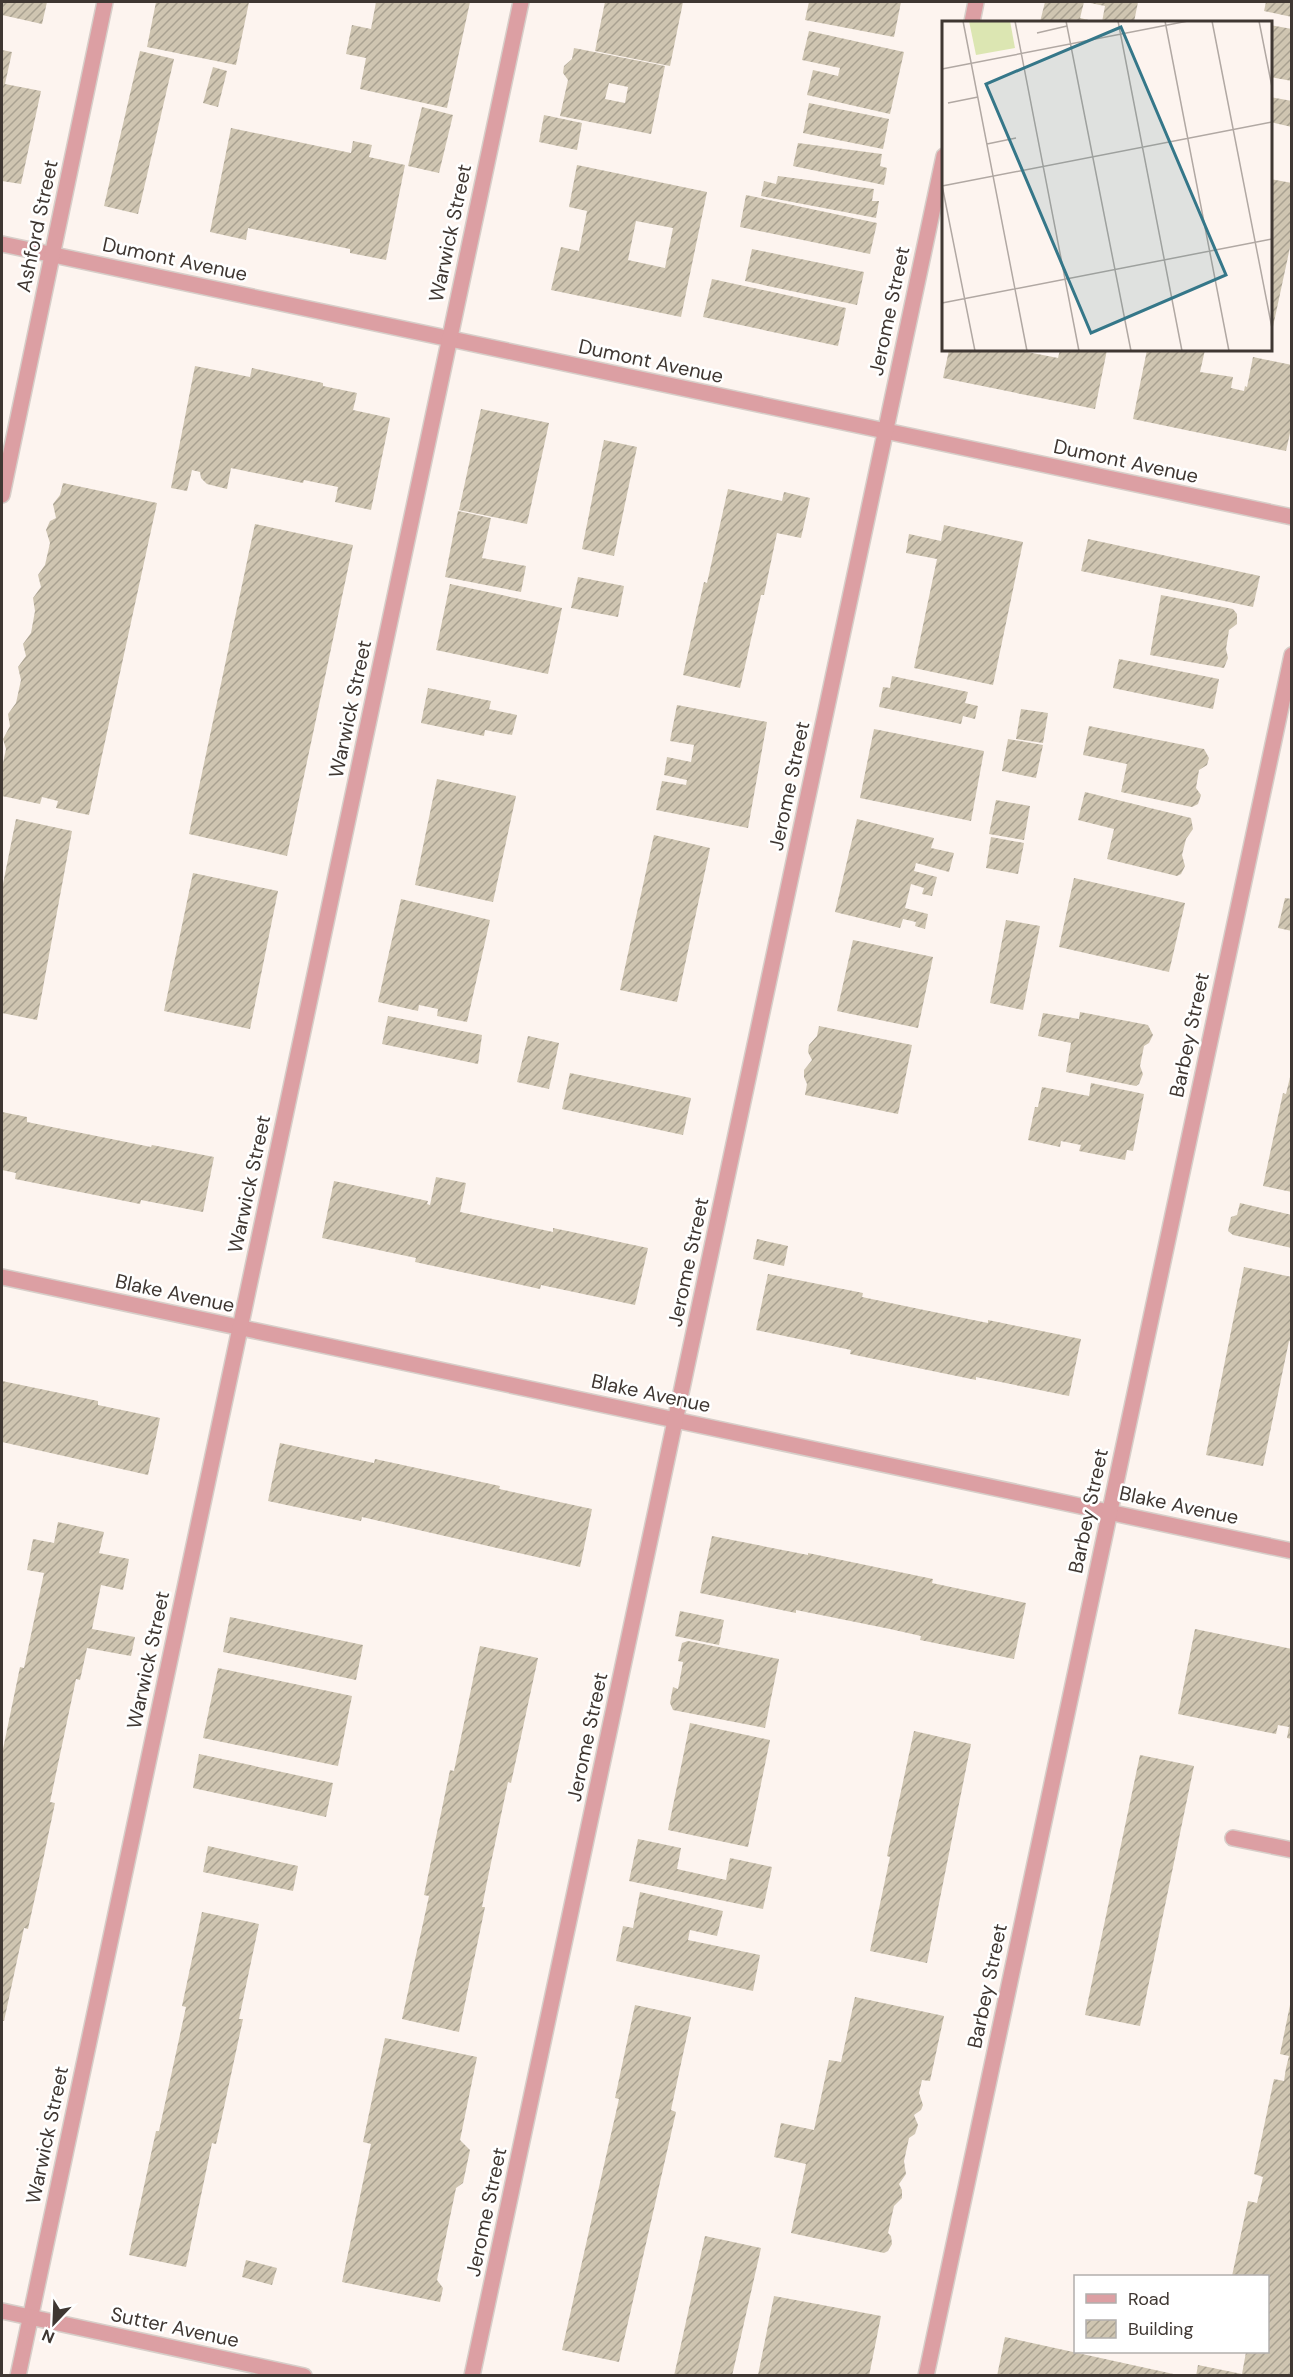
<svg xmlns="http://www.w3.org/2000/svg" width="1293" height="2377" viewBox="0 0 1293 2377" font-family="'DM Sans',sans-serif">
  <defs>
    <pattern id="building-hatch" width="6" height="6" patternUnits="userSpaceOnUse" patternTransform="scale(1.5)"><rect width="6" height="6" fill="#cfc5b1"/><path d="M-1 1l2-2M0 6l6-6M5 7l2-2" fill="none" stroke="#a9a191"/></pattern>
  </defs>
  <rect width="100%" height="100%" fill="#fdf4ef"/>
  <g fill="url(#building-hatch)" fill-rule="evenodd">
    <path d="M 2,2 L 47,2 L 42,24 L 2,15 Z"/>
    <path d="M 156,2 L 249,2 L 236,65 L 147,47 Z"/>
    <path d="M 376,2 L 470,2 L 447,108 L 360,89 L 366,58 L 346,54 L 352,25 L 371,29 Z"/>
    <path d="M 605,2 L 683,2 L 670,66 L 595,51 Z"/>
    <path d="M 809,2 L 901,2 L 894,37 L 805,20 Z"/>
    <path d="M 1045,2 L 1084,2 L 1080,18 L 1097,22 L 1040,22 Z"/>
    <path d="M 1085,2 L 1138,2 L 1134,22 L 1102,22 L 1105,6 Z"/>
    <path d="M 1266,2 L 1292,2 L 1292,17 L 1264,11 Z"/>
    <path d="M 1270,25 L 1292,29 L 1292,81 L 1270,77 Z"/>
    <path d="M 809,31 L 904,52 L 890,114 L 807,95 L 813,70 L 838,76 L 840,68 L 802,60 Z"/>
    <path d="M 574,48 L 665,66 L 651,134 L 560,116 L 568,80 L 563,73 L 564,66 L 572,59 ZM 609,83 L 628,87 L 625,103 L 605,99 Z"/>
    <path d="M 2,50 L 12,52 L 5,84 L 41,91 L 21,184 L 2,181 Z"/>
    <path d="M 140,51 L 174,59 L 138,214 L 104,206 Z"/>
    <path d="M 213,67 L 227,71 L 218,107 L 203,103 Z"/>
    <path d="M 1270,97 L 1292,101 L 1292,127 L 1270,122 Z"/>
    <path d="M 809,103 L 889,119 L 883,149 L 803,133 Z"/>
    <path d="M 422,107 L 453,115 L 439,173 L 408,166 Z"/>
    <path d="M 544,115 L 582,123 L 577,150 L 539,142 Z"/>
    <path d="M 231,128 L 351,153 L 353,141 L 372,145 L 369,157 L 405,165 L 386,260 L 350,253 L 350,249 L 248,228 L 246,240 L 210,232 Z"/>
    <path d="M 798,143 L 882,154 L 880,166 L 887,168 L 884,185 L 793,166 Z"/>
    <path d="M 577,165 L 707,192 L 681,317 L 551,290 L 561,247 L 579,251 L 587,211 L 569,207 ZM 636,221 L 673,228 L 665,268 L 628,260 Z"/>
    <path d="M 778,176 L 874,189 L 872,201 L 879,201 L 876,218 L 761,196 L 764,181 L 776,184 Z"/>
    <path d="M 1270,179 L 1292,183 L 1292,238 L 1271,336 Z"/>
    <path d="M 746,195 L 877,223 L 870,254 L 740,227 Z"/>
    <path d="M 752,249 L 864,272 L 857,305 L 745,281 Z"/>
    <path d="M 712,279 L 846,308 L 838,346 L 703,317 Z"/>
    <path d="M 949,350 L 1017,350 L 1058,358 L 1060,350 L 1107,350 L 1095,409 L 943,378 Z"/>
    <path d="M 1147,350 L 1205,350 L 1200,372 L 1233,377 L 1231,388 L 1244,391 L 1245,386 L 1247,387 L 1253,357 L 1292,365 L 1292,424 L 1286,451 L 1133,419 Z"/>
    <path d="M 195,366 L 250,377 L 252,368 L 323,383 L 323,386 L 357,393 L 353,410 L 390,418 L 371,510 L 335,502 L 338,487 L 304,480 L 303,483 L 231,468 L 227,489 L 207,484 L 201,478 L 200,472 L 192,470 L 187,491 L 171,488 Z"/>
    <path d="M 481,409 L 549,423 L 527,524 L 459,510 Z"/>
    <path d="M 604,440 L 637,447 L 614,556 L 582,549 Z"/>
    <path d="M 63,483 L 157,503 L 89,815 L 56,808 L 58,801 L 42,797 L 40,804 L 2,796 L 2,768 L 6,749 L 3,739 L 10,726 L 8,714 L 16,703 L 21,680 L 18,667 L 26,656 L 23,644 L 31,633 L 35,611 L 33,598 L 41,587 L 38,575 L 45,565 L 50,543 L 46,530 L 50,521 L 56,518 L 53,504 L 60,495 Z"/>
    <path d="M 728,489 L 782,501 L 784,492 L 810,498 L 801,538 L 777,533 L 764,595 L 761,595 L 740,688 L 683,675 L 704,582 L 707,583 Z"/>
    <path d="M 458,511 L 491,518 L 482,558 L 526,566 L 521,592 L 445,577 Z"/>
    <path d="M 255,524 L 353,545 L 287,856 L 189,834 Z"/>
    <path d="M 944,525 L 1023,542 L 993,685 L 914,668 L 937,559 L 906,553 L 909,534 L 941,541 Z"/>
    <path d="M 1088,539 L 1260,576 L 1253,607 L 1081,571 Z"/>
    <path d="M 578,577 L 624,586 L 618,617 L 571,608 Z"/>
    <path d="M 450,584 L 562,608 L 548,674 L 436,650 Z"/>
    <path d="M 1161,595 L 1233,609 L 1237,614 L 1237,624 L 1229,630 L 1226,649 L 1228,658 L 1224,668 L 1150,655 Z"/>
    <path d="M 1119,659 L 1219,679 L 1213,709 L 1113,688 Z"/>
    <path d="M 892,676 L 968,692 L 965,703 L 978,706 L 975,719 L 963,716 L 961,724 L 879,707 L 883,687 L 890,688 Z"/>
    <path d="M 428,688 L 491,701 L 489,709 L 517,715 L 512,735 L 485,730 L 484,736 L 421,723 Z"/>
    <path d="M 677,705 L 767,722 L 748,828 L 656,810 L 662,781 L 686,785 L 687,780 L 664,775 L 667,757 L 691,762 L 694,745 L 670,741 Z"/>
    <path d="M 1021,709 L 1048,713 L 1043,743 L 1016,739 Z"/>
    <path d="M 1089,726 L 1204,749 L 1209,758 L 1207,765 L 1199,770 L 1196,788 L 1201,795 L 1198,804 L 1192,807 L 1121,792 L 1127,764 L 1083,755 Z"/>
    <path d="M 874,729 L 984,751 L 971,821 L 860,798 Z"/>
    <path d="M 1008,739 L 1043,745 L 1036,778 L 1002,771 Z"/>
    <path d="M 437,779 L 516,796 L 493,902 L 415,885 Z"/>
    <path d="M 1085,792 L 1191,818 L 1193,829 L 1186,839 L 1182,855 L 1185,866 L 1181,874 L 1177,876 L 1107,859 L 1114,829 L 1078,820 Z"/>
    <path d="M 996,800 L 1030,806 L 1024,840 L 989,834 Z"/>
    <path d="M 16,819 L 72,831 L 37,1020 L 2,1013 L 2,889 Z"/>
    <path d="M 857,819 L 934,838 L 931,848 L 954,853 L 949,872 L 916,863 L 914,871 L 937,877 L 932,896 L 922,894 L 924,888 L 911,884 L 905,908 L 928,914 L 925,929 L 915,926 L 916,922 L 903,919 L 900,928 L 835,912 Z"/>
    <path d="M 654,835 L 710,848 L 677,1002 L 620,990 Z"/>
    <path d="M 991,837 L 1024,843 L 1018,874 L 986,868 Z"/>
    <path d="M 193,873 L 278,891 L 250,1029 L 164,1011 Z"/>
    <path d="M 1074,878 L 1185,903 L 1169,972 L 1059,947 Z"/>
    <path d="M 1285,898 L 1292,899 L 1292,931 L 1278,928 Z"/>
    <path d="M 401,899 L 490,920 L 467,1022 L 437,1016 L 438,1009 L 419,1005 L 418,1011 L 378,1002 Z"/>
    <path d="M 1006,920 L 1040,926 L 1023,1010 L 990,1003 Z"/>
    <path d="M 853,940 L 933,957 L 918,1028 L 837,1011 Z"/>
    <path d="M 1080,1012 L 1148,1025 L 1153,1035 L 1149,1043 L 1144,1046 L 1140,1066 L 1143,1074 L 1139,1084 L 1136,1086 L 1066,1072 L 1071,1043 L 1038,1036 L 1043,1013 L 1079,1019 Z"/>
    <path d="M 388,1016 L 482,1035 L 478,1064 L 382,1044 Z"/>
    <path d="M 819,1026 L 912,1045 L 898,1114 L 805,1095 L 807,1084 L 804,1077 L 804,1070 L 812,1060 L 808,1052 L 809,1045 L 817,1036 Z"/>
    <path d="M 528,1036 L 559,1043 L 549,1089 L 517,1082 Z"/>
    <path d="M 570,1073 L 691,1098 L 683,1135 L 562,1109 Z"/>
    <path d="M 1291,1073 L 1292,1073 L 1292,1192 L 1263,1186 L 1283,1093 L 1286,1094 Z"/>
    <path d="M 1091,1083 L 1144,1094 L 1133,1151 L 1127,1150 L 1125,1160 L 1079,1151 L 1081,1145 L 1061,1141 L 1060,1147 L 1028,1140 L 1035,1107 L 1038,1107 L 1042,1087 L 1089,1096 Z"/>
    <path d="M 2,1112 L 27,1117 L 27,1122 L 151,1147 L 152,1145 L 214,1157 L 203,1212 L 141,1200 L 140,1204 L 15,1179 L 16,1173 L 2,1170 Z"/>
    <path d="M 436,1177 L 466,1183 L 460,1212 L 553,1232 L 553,1228 L 648,1248 L 635,1305 L 541,1285 L 540,1289 L 415,1262 L 416,1258 L 322,1238 L 334,1181 L 428,1201 L 427,1204 L 430,1205 Z"/>
    <path d="M 1240,1203 L 1292,1215 L 1292,1248 L 1233,1235 L 1228,1231 L 1231,1217 L 1237,1215 Z"/>
    <path d="M 757,1239 L 788,1246 L 784,1266 L 753,1259 Z"/>
    <path d="M 1244,1267 L 1292,1277 L 1292,1342 L 1289,1341 L 1263,1466 L 1206,1455 Z"/>
    <path d="M 768,1274 L 863,1293 L 862,1297 L 924,1310 L 988,1323 L 988,1320 L 1081,1339 L 1069,1396 L 976,1377 L 976,1380 L 850,1354 L 851,1350 L 756,1330 Z"/>
    <path d="M 2,1381 L 98,1401 L 98,1405 L 160,1418 L 148,1475 L 2,1442 Z"/>
    <path d="M 280,1443 L 374,1463 L 375,1459 L 500,1486 L 499,1489 L 592,1509 L 580,1567 L 362,1517 L 361,1521 L 268,1501 Z"/>
    <path d="M 58,1522 L 104,1532 L 99,1553 L 129,1559 L 123,1590 L 101,1585 L 92,1629 L 135,1637 L 131,1656 L 87,1648 L 80,1680 L 76,1679 L 50,1802 L 55,1803 L 42,1865 L 28,1929 L 24,1928 L 4,2021 L 2,2021 L 2,1754 L 20,1667 L 24,1668 L 44,1573 L 27,1570 L 33,1539 L 54,1543 Z"/>
    <path d="M 712,1536 L 808,1555 L 808,1553 L 933,1579 L 932,1583 L 1026,1603 L 1014,1659 L 920,1640 L 921,1636 L 890,1629 L 796,1610 L 796,1613 L 700,1593 Z"/>
    <path d="M 680,1611 L 724,1620 L 719,1645 L 675,1636 Z"/>
    <path d="M 230,1617 L 363,1645 L 356,1680 L 223,1652 Z"/>
    <path d="M 1195,1629 L 1292,1649 L 1292,1739 L 1287,1738 L 1289,1727 L 1278,1725 L 1276,1734 L 1178,1714 Z"/>
    <path d="M 688,1641 L 779,1659 L 765,1728 L 673,1710 L 670,1703 L 673,1687 L 678,1689 L 683,1662 L 678,1661 L 682,1643 Z"/>
    <path d="M 480,1646 L 538,1658 L 511,1783 L 508,1782 L 488,1877 L 482,1907 L 485,1907 L 459,2032 L 402,2019 L 429,1896 L 424,1895 L 450,1770 L 454,1771 Z"/>
    <path d="M 218,1668 L 352,1696 L 338,1766 L 203,1738 Z"/>
    <path d="M 690,1723 L 770,1740 L 748,1847 L 668,1830 Z"/>
    <path d="M 914,1731 L 971,1744 L 927,1963 L 870,1951 L 890,1857 L 887,1856 Z"/>
    <path d="M 199,1754 L 333,1783 L 326,1817 L 193,1788 Z"/>
    <path d="M 1140,1755 L 1194,1766 L 1140,2026 L 1085,2015 Z"/>
    <path d="M 638,1839 L 681,1848 L 677,1869 L 726,1880 L 730,1858 L 772,1867 L 763,1909 L 629,1881 Z"/>
    <path d="M 208,1846 L 298,1866 L 293,1891 L 203,1872 Z"/>
    <path d="M 640,1892 L 723,1911 L 717,1936 L 690,1930 L 688,1940 L 760,1955 L 753,1991 L 616,1961 L 623,1926 L 633,1928 Z"/>
    <path d="M 202,1912 L 259,1924 L 239,2019 L 243,2019 L 223,2112 L 216,2144 L 212,2143 L 186,2267 L 129,2255 L 156,2131 L 159,2131 L 186,2007 L 182,2006 Z"/>
    <path d="M 855,1997 L 944,2016 L 930,2081 L 922,2080 L 919,2093 L 923,2105 L 921,2110 L 914,2115 L 918,2125 L 915,2134 L 909,2138 L 904,2161 L 906,2174 L 899,2184 L 902,2190 L 902,2198 L 894,2206 L 888,2233 L 891,2236 L 892,2244 L 888,2251 L 884,2253 L 791,2233 L 806,2164 L 774,2157 L 781,2123 L 814,2130 L 829,2060 L 841,2062 Z"/>
    <path d="M 635,2005 L 691,2017 L 671,2110 L 676,2112 L 619,2362 L 562,2350 L 619,2099 L 615,2098 Z"/>
    <path d="M 1290,2005 L 1292,2376 L 1196,2376 L 1198,2365 L 1242,2374 L 1246,2352 L 1268,2352 L 1268,2276 L 1232,2276 L 1248,2201 L 1257,2203 L 1263,2177 L 1254,2174 L 1274,2079 L 1284,2081 L 1286,2068 L 1289,2056 L 1280,2054 Z"/>
    <path d="M 385,2038 L 477,2057 L 460,2140 L 470,2150 L 463,2183 L 456,2188 L 437,2280 L 443,2288 L 440,2302 L 342,2282 L 371,2144 L 363,2142 Z"/>
    <path d="M 705,2236 L 761,2248 L 732,2376 L 674,2376 Z"/>
    <path d="M 246,2260 L 277,2268 L 272,2285 L 242,2277 Z"/>
    <path d="M 774,2296 L 881,2316 L 869,2376 L 758,2375 Z"/>
    <path d="M 1005,2337 L 1178,2375 L 1177,2376 L 997,2376 Z"/>
  </g>
  <g fill="none" stroke-linecap="round" stroke-linejoin="round">
    <defs>
      <path id="service" d="M 1233,1838 L 1292,1850"/>
      <g id="minor">
        <path d="M 972,22 L 976,2"/>
        <path d="M 2,244 L 1292,517"/>
        <path d="M 2,495 L 105,2"/>
        <path d="M 2,1277 L 1292,1551"/>
        <path d="M 18,2376 L 521,2"/>
        <path d="M 472,2376 L 944,156"/>
        <path d="M 926,2376 L 1292,655"/>
      </g>
      <path id="tertiary" d="M 2,2311 L 304,2376"/>
    </defs>
    <use href="#service" stroke="#d7cec9" stroke-width="18"/>
    <use href="#minor" stroke="#d7cec9" stroke-width="18"/>
    <use href="#tertiary" stroke="#d7cec9" stroke-width="18"/>
    <use href="#service" stroke="#dc9fa3" stroke-width="15"/>
    <use href="#minor" stroke="#dc9fa3" stroke-width="15"/>
    <use href="#tertiary" stroke="#dc9fa3" stroke-width="15"/>
  </g>
  <g text-anchor="middle" stroke-width="5" stroke-linejoin="round" paint-order="stroke">
    <g font-size="20" fill="#3f3732" stroke="#fff">
      <text transform="translate(37 226) rotate(-78)" y="7">Ashford Street</text>
      <text transform="translate(450 233) rotate(-78)" y="7">Warwick Street</text>
      <text transform="translate(175 259) rotate(12)" y="7">Dumont Avenue</text>
      <text transform="translate(889 311) rotate(-78)" y="7">Jerome Street</text>
      <text transform="translate(651 361) rotate(12)" y="7">Dumont Avenue</text>
      <text transform="translate(1126 461) rotate(12)" y="7">Dumont Avenue</text>
      <text transform="translate(350 709) rotate(-78)" y="7">Warwick Street</text>
      <text transform="translate(789 786) rotate(-78)" y="7">Jerome Street</text>
      <text transform="translate(1189 1035) rotate(-78)" y="7">Barbey Street</text>
      <text transform="translate(249 1184) rotate(-78)" y="7">Warwick Street</text>
      <text transform="translate(688 1262) rotate(-78)" y="7">Jerome Street</text>
      <text transform="translate(175 1293) rotate(12)" y="7">Blake Avenue</text>
      <text transform="translate(651 1393) rotate(12)" y="7">Blake Avenue</text>
      <text transform="translate(1179 1505) rotate(12)" y="7">Blake Avenue</text>
      <text transform="translate(1088 1511) rotate(-78)" y="7">Barbey Street</text>
      <text transform="translate(148 1660) rotate(-78)" y="7">Warwick Street</text>
      <text transform="translate(587 1737) rotate(-78)" y="7">Jerome Street</text>
      <text transform="translate(987 1986) rotate(-78)" y="7">Barbey Street</text>
      <text transform="translate(47 2135) rotate(-78)" y="7">Warwick Street</text>
      <text transform="translate(486 2212) rotate(-78)" y="7">Jerome Street</text>
      <text transform="translate(175 2327) rotate(12)" y="7">Sutter Avenue</text>
    </g>
  </g>
  <g transform="translate(942 21)">
    <rect width="330" height="330" fill="#fdf4ef"/>
    <path d="M 27,0 L 68,0 L 73,27 L 34,34 Z" fill="#dce6b2"/>
    <path fill="none" stroke="#b1a8a3" stroke-width="1.5" d="M 21,0 L 85,330M 73,0 L 137,330M 124,0 L 189,330M 176,0 L 240,330M 223,0 L 287,330M 270,0 L 330,307M 317,0 L 330,66M 95,12 L 125,5M 0,48 L 246,0M 6,82 L 36,76M 45,123 L 74,117M 0,164 L 33,330M 0,165 L 330,101M 0,282 L 330,218"/>
    <path fill="#357789" fill-opacity="0.15" stroke="#357789" stroke-width="3" d="M 179,6 L 284,254 L 149,312 L 44,63 Z"/>
    <rect width="330" height="330" fill="none" stroke="#3f3732" stroke-width="3"/>
  </g>
  <rect width="1293" height="2377" fill="none" stroke="#3f3732" stroke-width="6"/>
  <rect x="1074" y="2275" width="195" height="78" fill="#ffffff" stroke="#b2afad" stroke-width="1.5"/>
  <rect x="1086" y="2294" width="30" height="9" fill="#dc9fa3" stroke="#b2afad" stroke-width="1.5"/>
  <text x="1128" y="2305" font-size="18" fill="#3f3732">Road</text>
  <rect x="1086" y="2320" width="30" height="18" fill="url(#building-hatch)" stroke="#b2afad" stroke-width="1.5"/>
  <text x="1128" y="2335" font-size="18" fill="#3f3732">Building</text>
  <g transform="translate(54 2323) rotate(203)" stroke="#ffffff" stroke-width="4.5" paint-order="stroke">
  <path d="M0-4.5L10 22L0 15L-10 22Z" fill="#3f3732"/>
  <text y="-9" font-size="16" font-weight="bold" text-anchor="middle" fill="#3f3732">N</text>
  </g>
</svg>
